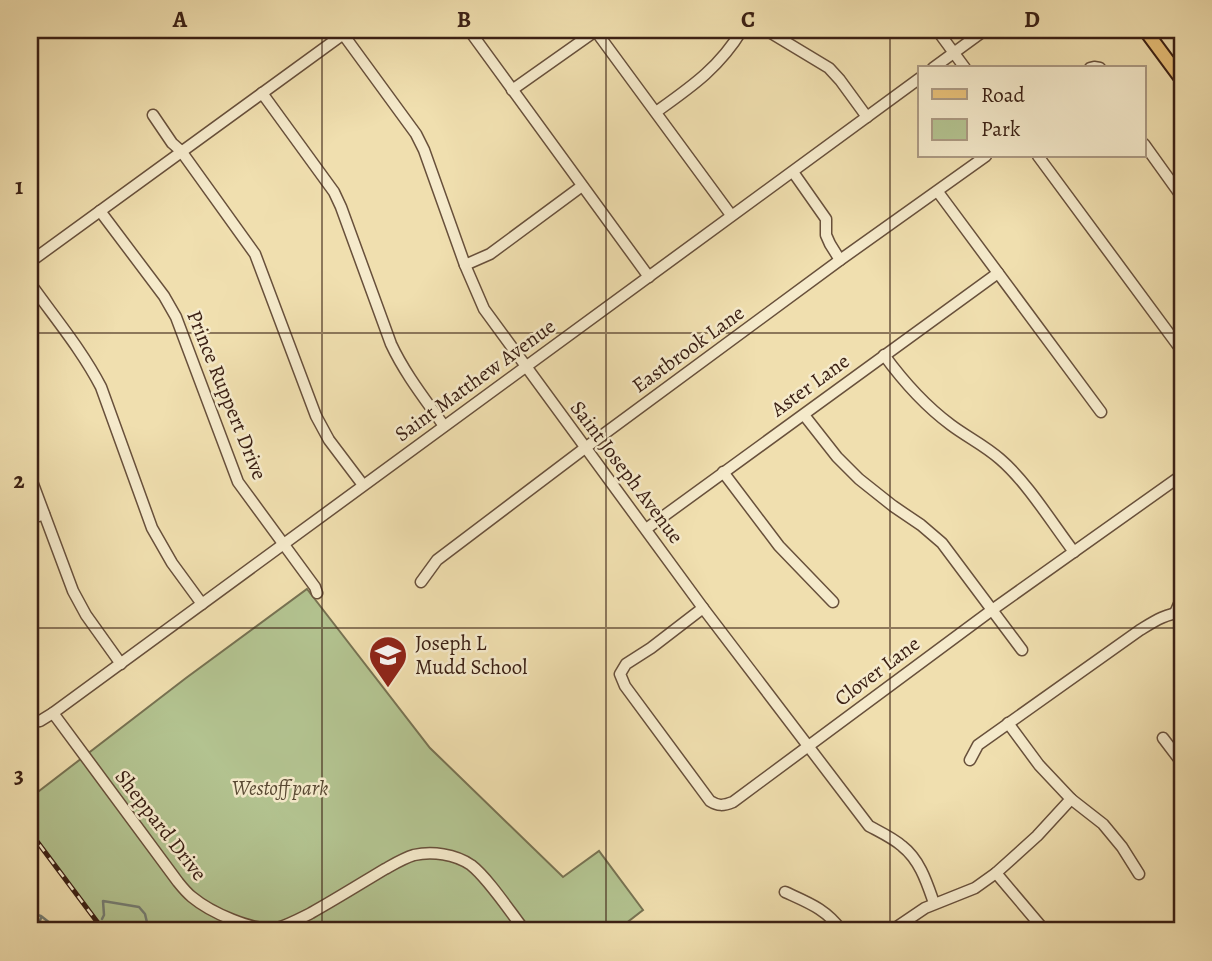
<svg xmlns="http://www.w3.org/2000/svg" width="1212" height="961" viewBox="0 0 1212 961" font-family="Alegreya,serif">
  <rect width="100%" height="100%" fill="#f0dfaf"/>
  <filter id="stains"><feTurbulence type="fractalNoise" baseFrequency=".00286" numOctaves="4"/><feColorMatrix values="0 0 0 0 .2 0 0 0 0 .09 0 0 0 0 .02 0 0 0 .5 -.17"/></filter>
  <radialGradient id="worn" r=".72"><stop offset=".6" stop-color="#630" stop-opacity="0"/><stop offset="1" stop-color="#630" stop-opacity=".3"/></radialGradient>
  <path fill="#b3c390" stroke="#777252" stroke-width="2" d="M 307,589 L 430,748 L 563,877 L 599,851 L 643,910 L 616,931 L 103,931 L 30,832 L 30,798 L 186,678 Z"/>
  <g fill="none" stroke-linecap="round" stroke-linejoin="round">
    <g stroke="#757d73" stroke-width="2.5">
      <path d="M 30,913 L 41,916 L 60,931"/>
      <path d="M 102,919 L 104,915 L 103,901 L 139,907 L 145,914 L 149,931"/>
      <path d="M 37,928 L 41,918"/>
      <path d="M 75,931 L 96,926"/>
    </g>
    <defs>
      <g id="minor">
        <path d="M 340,30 L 416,134 L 424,150 L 465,265 L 484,309 L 703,608 L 869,826 C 880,832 893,838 902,846 C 920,860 927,883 934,903"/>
        <path d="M 469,30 L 649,277"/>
        <path d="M 595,30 L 731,215"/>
        <path d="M 766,30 L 829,68 L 840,80 L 867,117"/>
        <path d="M 937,30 L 965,68"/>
        <path d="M 1171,65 L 1182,57"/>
        <path d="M 933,68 L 985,30"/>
        <path d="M 1090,68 L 1094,67 L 1100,68"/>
        <path d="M 512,90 L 597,30"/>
        <path d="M 262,93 L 334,192 L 341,207 L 391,344 C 405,374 425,399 444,426"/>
        <path d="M 656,112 C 691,87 719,68 742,30"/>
        <path d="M 153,115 L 172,143 L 181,151 L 255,254 L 316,416 L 329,440 L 363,485"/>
        <path d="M 1144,144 L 1182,197"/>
        <path d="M 1038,156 L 1182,351"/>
        <path d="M 793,172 L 826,219 L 826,235 L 830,244 L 840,260"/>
        <path d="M 938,192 L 1101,412"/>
        <path d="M 100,211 L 164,296 L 176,317 L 238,482 L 315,587 L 317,593"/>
        <path d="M 30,262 L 349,30"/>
        <path d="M 465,265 L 490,254 L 582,186"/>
        <path d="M 30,283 C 54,317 82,350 101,387 L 152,528 L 172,563 L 202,604"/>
        <path d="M 884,355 C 903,381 924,405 951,425 C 967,437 984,445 1000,459 C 1027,482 1052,523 1074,552"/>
        <path d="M 804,415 L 837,457 L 859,479 L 893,506 L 921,525 L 942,543 L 1022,650"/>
        <path d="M 723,472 L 779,546 L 833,602"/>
        <path d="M 30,476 L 73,591 L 86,615 L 121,664"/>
        <path d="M 30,519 L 44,514"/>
        <path d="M 646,529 L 998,273"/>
        <path d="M 421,582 L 437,560 L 585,448 L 840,260 L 986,156"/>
        <path d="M 703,608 L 651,648 L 626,664 L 620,674 L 625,686 L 710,801 C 718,806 723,806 733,802 L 992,610 L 1182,475"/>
        <path d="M 1175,613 L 1182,597"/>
        <path d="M 53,713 L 178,882 C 182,887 187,893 192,897 C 210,912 253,932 277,928 C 288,925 301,918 311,913 C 336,899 360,884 385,869 C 394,864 404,858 414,855 C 432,851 455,854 471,865 C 488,878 511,913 525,931"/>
        <path d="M 30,722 L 40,721 L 53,713 L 920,78"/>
        <path d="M 1163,738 L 1182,763"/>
        <path d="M 970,760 L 978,745 L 1140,630 C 1153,622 1166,613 1182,613"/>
        <path d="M 1071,799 L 1103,824 L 1122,847 L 1139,874"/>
        <path d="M 996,873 L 1045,931"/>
        <path d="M 785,892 C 809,903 826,909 842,931"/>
        <path d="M 891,931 L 925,908 L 975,888 L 996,873 L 1037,836 L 1071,799 L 1039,765 L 1008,723"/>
      </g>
      <g id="major">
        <path d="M 1145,30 L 1182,80"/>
        <path d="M 1174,931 L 1182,925"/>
      </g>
    </defs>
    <use href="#minor" stroke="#68503b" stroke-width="13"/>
    <use href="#major" stroke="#3b2014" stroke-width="16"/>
    <use href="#minor" stroke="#f5eacb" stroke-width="10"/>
    <use href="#major" stroke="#e8c078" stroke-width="12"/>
    <defs>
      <path id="rail" d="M 30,832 L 104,931"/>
    </defs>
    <use href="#rail" stroke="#3b2014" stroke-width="5"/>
    <use href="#rail" stroke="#f5eacb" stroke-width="2.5" stroke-dasharray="8" stroke-linecap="butt"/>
  </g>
  <path fill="none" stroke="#3b2014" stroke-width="2" stroke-opacity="0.55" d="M 322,30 L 322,931M 606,30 L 606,931M 890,30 L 890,931M 30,333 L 1182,333M 30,628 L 1182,628"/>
  <defs>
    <symbol id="school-pin" viewBox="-11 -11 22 30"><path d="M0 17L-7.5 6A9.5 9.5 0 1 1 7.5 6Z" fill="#8f2418" stroke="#f5eacb"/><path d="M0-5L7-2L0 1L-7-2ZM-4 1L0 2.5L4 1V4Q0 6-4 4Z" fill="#fff"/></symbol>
  </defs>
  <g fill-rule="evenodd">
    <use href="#school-pin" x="366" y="633" width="44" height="60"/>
  </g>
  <g text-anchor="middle" stroke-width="5" stroke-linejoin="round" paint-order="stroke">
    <g font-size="21" fill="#3b2014" stroke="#f5eacb">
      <text transform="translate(688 349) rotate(-36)" y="7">Eastbrook Lane</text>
      <text transform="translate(475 380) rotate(-36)" y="7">Saint Matthew Avenue</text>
      <text transform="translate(810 385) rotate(-36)" y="7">Aster Lane</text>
      <text transform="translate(227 395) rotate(68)" y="7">Prince Ruppert Drive</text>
      <text transform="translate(627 472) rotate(53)" y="7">Saint Joseph Avenue</text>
      <text transform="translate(877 671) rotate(-37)" y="7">Clover Lane</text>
      <text transform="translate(161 825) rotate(52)" y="7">Sheppard Drive</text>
    </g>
    <g font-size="21" fill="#3b2014" stroke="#f5eacb" text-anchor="start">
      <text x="415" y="650">Joseph L<tspan x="415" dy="24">Mudd School</tspan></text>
    </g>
    <g font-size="21" font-style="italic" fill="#594933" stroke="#f5eacb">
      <text x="280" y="795">Westoff park</text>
    </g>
  </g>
  <rect width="1212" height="961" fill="none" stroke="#f0dfaf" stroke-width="77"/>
  <rect x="918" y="66" width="228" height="91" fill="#f5eacb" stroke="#ab9982" stroke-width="2"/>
  <rect x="932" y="89" width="35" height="10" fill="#e8c078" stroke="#ab9982" stroke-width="2"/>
  <text x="981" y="102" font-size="21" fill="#3b2014">Road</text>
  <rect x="932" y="119" width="35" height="21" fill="#b3c390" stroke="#ab9982" stroke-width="2"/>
  <text x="981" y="136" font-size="21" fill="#3b2014">Park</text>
  <rect x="38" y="38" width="1136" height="884" fill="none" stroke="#3b2014" stroke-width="2.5"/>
  <g font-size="23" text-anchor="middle" font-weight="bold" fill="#3b2014">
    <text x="180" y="27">A</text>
    <text x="464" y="27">B</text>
    <text x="748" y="27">C</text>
    <text x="1032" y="27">D</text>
    <text x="19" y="194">1</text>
    <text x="19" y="488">2</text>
    <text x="19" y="783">3</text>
  </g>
  <rect width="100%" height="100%" filter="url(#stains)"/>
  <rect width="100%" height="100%" fill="url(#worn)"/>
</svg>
